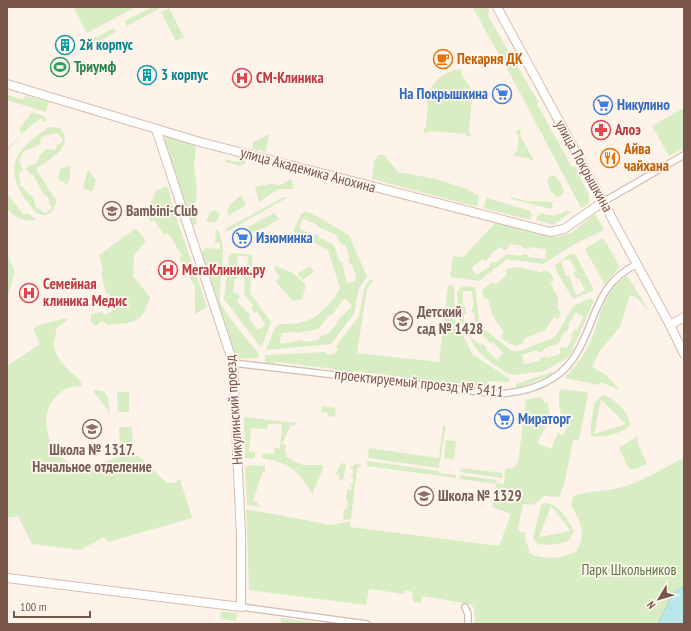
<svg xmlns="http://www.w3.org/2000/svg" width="691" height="631" viewBox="0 0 691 631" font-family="'PT Sans Narrow',sans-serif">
  <rect width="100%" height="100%" fill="#fdf3e8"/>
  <g fill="#d9edc5" fill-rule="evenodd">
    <path d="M 73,7 L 136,7 L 87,33 Z"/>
    <path d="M 152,7 L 158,7 L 159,9 L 127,26 L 125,21 Z"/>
    <path d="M 474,7 L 488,7 L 489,10 L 488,16 L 538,101 L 537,104 L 572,167 L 575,166 L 589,195 L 589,203 L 581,208 L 512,78 L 473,8 Z"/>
    <path d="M 169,8 L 184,37 L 176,41 L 161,12 Z"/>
    <path d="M 114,28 L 116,32 L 91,46 L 88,41 Z"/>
    <path d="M 455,69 L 462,70 L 461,74 L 475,95 L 472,98 L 469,131 L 471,136 L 469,137 L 465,134 L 429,131 L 425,134 L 423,130 L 426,127 L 428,104 L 426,101 C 430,83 440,76 455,69 Z"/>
    <path d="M 7,95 L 24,100 L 25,96 L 49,102 L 46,112 L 7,100 Z"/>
    <path d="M 684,108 L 684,148 L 669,156 L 652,126 Z"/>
    <path d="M 32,112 L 44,116 L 47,121 L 44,122 L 41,118 L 22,133 L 7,152 L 8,148 L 22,133 L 19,129 Z"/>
    <path d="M 49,127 L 60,128 C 76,146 49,159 36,169 L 57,202 C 54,208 51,216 42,215 C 35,214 31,206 27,201 C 1,165 18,148 49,127 ZM 58,133 L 63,141 L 56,146 L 57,148 L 53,150 L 47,149 L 40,155 L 37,162 L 26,168 L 30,174 L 33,175 L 43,193 L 49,199 L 49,203 L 52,208 L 45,213 L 36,207 L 33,198 L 20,185 L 19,173 L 23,170 L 19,160 L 23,152 L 40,144 L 41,138 L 46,135 Z"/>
    <path d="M 519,129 L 521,131 L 520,135 L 534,161 L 527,158 L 514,156 L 514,153 L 517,151 L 519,136 L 515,132 Z"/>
    <path d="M 267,135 L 269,135 L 266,152 L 252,149 L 253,142 Z"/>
    <path d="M 168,136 L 192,142 L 196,147 L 194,166 L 197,189 L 195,210 L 197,224 L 192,225 L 173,165 L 171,166 L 163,143 L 164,140 Z"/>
    <path d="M 238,155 L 243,157 L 246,162 L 241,166 L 225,162 L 226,159 L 237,162 Z"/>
    <path d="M 379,155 L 384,155 L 398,172 L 436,179 L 467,189 L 479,196 L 477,207 L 372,179 L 374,161 Z"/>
    <path d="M 70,166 L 70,177 L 67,185 L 58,179 L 60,168 Z"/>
    <path d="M 88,169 L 96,181 L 92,192 L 83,188 Z"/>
    <path d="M 553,175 L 557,177 L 564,190 L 563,194 L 559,197 C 552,196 546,184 548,178 Z"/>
    <path d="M 290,179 L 292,181 L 293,189 L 278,189 L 259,202 L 255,187 L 271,184 L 280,185 Z"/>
    <path d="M 166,186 L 170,193 L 171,202 L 207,307 L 195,314 L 195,287 L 179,258 L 182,256 L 168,233 L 164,235 L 154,220 L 151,222 L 146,214 L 156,191 Z"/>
    <path d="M 7,193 L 22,213 L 24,215 L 28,213 L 36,220 C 24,222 15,218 7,209 Z"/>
    <path d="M 241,195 L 246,205 L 229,215 L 227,213 L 229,206 Z"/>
    <path d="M 284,197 L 288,197 L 227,232 L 225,229 Z"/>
    <path d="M 511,197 L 527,201 L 553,202 L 552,209 L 511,199 Z"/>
    <path d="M 487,198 L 530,211 L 532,215 L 531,220 L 483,208 Z"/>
    <path d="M 215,210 L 220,214 L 217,221 L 214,223 L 206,221 L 211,211 Z"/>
    <path d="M 566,211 L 571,212 L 553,225 L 536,220 L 538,215 L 542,213 L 554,216 Z"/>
    <path d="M 305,212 L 311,213 L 349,235 L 367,277 L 359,288 L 354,314 L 331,344 L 266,350 L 274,330 L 279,324 C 300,324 313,322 327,306 C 333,300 337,295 340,288 L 328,250 L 293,231 L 301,214 ZM 305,219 L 319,226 L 318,227 L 336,235 L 340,243 L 345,245 L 350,258 L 348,259 L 350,264 L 352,264 L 356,277 L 355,281 L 349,283 L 346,281 L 342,262 L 340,262 L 334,245 L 319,237 L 319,236 L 315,234 L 314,235 L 300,229 L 300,226 L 302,220 ZM 346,299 L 351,304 L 351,307 L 337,321 L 338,322 L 328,334 C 324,335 320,335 318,340 L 303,342 L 302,340 L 282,344 L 280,342 L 281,333 L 296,332 L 297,333 L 318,329 L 330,315 L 331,316 L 343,300 Z"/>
    <path d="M 274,213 L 279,219 L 263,229 L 262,228 L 250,234 L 248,227 Z"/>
    <path d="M 595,214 L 604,230 L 573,245 L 543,264 L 507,259 L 479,281 L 450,277 L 452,262 L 454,256 L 463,257 L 495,223 L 557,237 L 571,233 ZM 510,244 L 523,246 L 522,248 L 530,249 L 530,247 L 545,249 L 546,251 L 545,258 L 544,259 L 528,257 L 528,255 L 522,254 L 522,256 L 507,254 L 495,263 L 493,261 L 489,265 L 490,267 L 476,275 L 472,269 L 473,266 L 483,259 L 485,261 L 491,256 L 490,254 L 500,247 L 504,250 L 507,249 Z"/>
    <path d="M 136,228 L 146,241 L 134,255 L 133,276 L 150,297 C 142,324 135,322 108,325 L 102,321 L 96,326 L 91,323 L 91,314 L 101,312 L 106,315 L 112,311 L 109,293 L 106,293 L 101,272 L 103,271 L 99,255 Z"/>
    <path d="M 216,230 L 218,230 C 229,251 218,280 220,301 C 221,309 252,345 259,354 L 258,358 L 235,359 L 201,252 L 204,251 L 204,248 L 220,249 L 220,243 L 215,243 Z"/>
    <path d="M 603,238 L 620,266 L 605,285 L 585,249 Z"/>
    <path d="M 232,253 L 253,255 L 250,293 L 271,322 L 262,346 L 259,345 L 224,299 L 229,257 ZM 240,255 L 248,257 L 246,273 L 244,273 L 243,279 L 245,280 L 244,294 L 253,306 L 251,308 L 255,313 L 257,311 L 265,325 L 260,329 L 257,329 L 249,318 L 251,316 L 237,301 L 240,297 L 239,294 L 233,292 L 235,279 L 238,279 L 238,272 L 236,271 L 238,256 Z"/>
    <path d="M 7,254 L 15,271 L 7,300 Z"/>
    <path d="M 570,254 L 575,254 L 594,290 L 573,299 L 557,272 L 555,265 ZM 567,259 L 570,260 L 576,271 L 573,273 L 577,279 L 579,278 L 585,290 L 578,295 L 576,295 L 569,276 L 566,276 L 561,262 Z"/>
    <path d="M 274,265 L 293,273 L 306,285 L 302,299 L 293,301 L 275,281 L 280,277 L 275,271 Z"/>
    <path d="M 310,266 L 314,272 L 302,280 L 298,273 Z"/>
    <path d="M 516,267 L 543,272 L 543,270 C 550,271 551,274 554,280 L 550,282 L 558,297 L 558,310 L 561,312 L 558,319 L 554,317 L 545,330 L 524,339 L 523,344 L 515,346 L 503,340 L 501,336 L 504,333 L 492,314 L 488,299 L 484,299 L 482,290 L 492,282 L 496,284 L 507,275 L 505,271 L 507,269 Z"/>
    <path d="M 625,277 L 628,277 L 650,312 L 637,298 L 630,295 L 620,327 L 600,351 L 592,367 L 606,375 L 620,390 L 601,382 L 599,385 L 565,378 C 574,367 583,357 589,345 C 600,321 602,292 625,277 Z"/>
    <path d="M 369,280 L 374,280 L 367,289 L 357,353 L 439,362 L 448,285 L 454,286 L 455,320 L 473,355 L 510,379 L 510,382 L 488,381 L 486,387 L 457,383 L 453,386 L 405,380 L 403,377 L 354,371 L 351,373 L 337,371 L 335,369 L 275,362 L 274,365 L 265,363 L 265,355 L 325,352 L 328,355 L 334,354 L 338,349 L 336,346 L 359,316 L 364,289 Z"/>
    <path d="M 462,286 L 475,287 L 480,326 L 512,351 L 520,351 L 555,337 L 573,306 L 591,298 L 594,301 L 569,357 L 544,371 L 515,375 L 507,373 L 490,362 L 477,350 L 459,319 L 457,292 ZM 463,291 L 472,291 L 474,307 L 472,307 L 472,313 L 474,313 L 476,328 L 491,344 L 492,342 L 503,353 L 498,359 L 496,359 L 486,350 L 487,348 L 482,344 L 480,345 L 470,337 L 472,332 L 471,329 L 465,328 L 464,315 L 466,314 L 466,307 L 463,307 ZM 576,312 L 582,316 L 583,318 L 577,330 L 575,329 L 571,335 L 573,336 L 567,348 L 562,347 L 560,349 L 560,354 L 547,358 L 546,356 L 539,358 L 540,361 L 524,364 L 522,355 L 537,350 L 538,352 L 544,351 L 544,348 L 558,344 L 565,331 L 567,332 L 569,326 L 568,325 Z"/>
    <path d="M 67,318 L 68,320 L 55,329 C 58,334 54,338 54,344 C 55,360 71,373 82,382 L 81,386 C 69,386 61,390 53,400 C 36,422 53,464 82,466 C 102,468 120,451 137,456 C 145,459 159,476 167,483 L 174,483 L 180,479 L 192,518 L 108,542 L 104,537 L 80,550 L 32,544 L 18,516 L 7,518 L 7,366 L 40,344 L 33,329 L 42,324 Z"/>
    <path d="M 552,372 L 554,374 L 526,385 L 525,388 L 519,389 L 516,387 L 516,384 Z"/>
    <path d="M 562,389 L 586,392 L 588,395 L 579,439 L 573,441 L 564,485 L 559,497 L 544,496 L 533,505 L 523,504 L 518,529 L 519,531 L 526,533 L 525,540 L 530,551 L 529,553 C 545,561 559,558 576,552 C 587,533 581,523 571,505 L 573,497 C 584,490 605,492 619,488 C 639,483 665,467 684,458 L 684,624 L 475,624 L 474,608 L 470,604 L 422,596 L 421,603 L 413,602 L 412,592 L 405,590 L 404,594 L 369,589 L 366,605 L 249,590 L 246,509 L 331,525 L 350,521 L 350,527 L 499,546 L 511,514 L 492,507 L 496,484 L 459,479 L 460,475 L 497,480 L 496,483 L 504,484 L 505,469 L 513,468 L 518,462 L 526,400 L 541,397 L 545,403 L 548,403 L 550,419 L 537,443 L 551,449 L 558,433 L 563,435 L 570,421 C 556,413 560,406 559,391 Z"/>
    <path d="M 94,390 L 103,391 L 108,397 L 110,413 L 93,391 Z"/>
    <path d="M 117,392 L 129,392 L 129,412 L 118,412 Z"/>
    <path d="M 603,395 C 614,398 630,413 630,425 C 621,434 604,438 591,436 L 591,425 L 594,403 ZM 601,400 L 626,424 L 594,434 Z"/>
    <path d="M 322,406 L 336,408 L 335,417 L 328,416 L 328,413 L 321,412 Z"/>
    <path d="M 244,417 L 296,423 L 295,425 L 291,425 L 282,444 L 286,445 L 285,452 L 288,458 L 303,465 L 322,465 L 324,467 L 312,494 C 298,470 290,463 262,458 L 262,453 L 274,454 L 275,448 L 280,448 L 282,424 L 268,424 L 267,429 L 251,428 L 249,452 L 255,452 L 255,457 L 253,459 L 245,458 Z"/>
    <path d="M 443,426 L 446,426 L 439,468 L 368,458 L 369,448 L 439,458 Z"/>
    <path d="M 119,427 L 132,427 L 133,452 L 120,452 Z"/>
    <path d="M 638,436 L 638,444 L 647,464 L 635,469 L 629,469 L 619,448 Z"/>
    <path d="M 446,440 L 456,441 L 454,459 L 444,458 Z"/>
    <path d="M 367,461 L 439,471 L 439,473 L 456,475 L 456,478 L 367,466 Z"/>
    <path d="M 341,463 L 346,464 L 343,481 L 339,480 L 339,475 L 335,475 Z"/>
    <path d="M 354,464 L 361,465 L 357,469 L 351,519 L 343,520 L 344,509 L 347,509 L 348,500 L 346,499 L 347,489 L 351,490 L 351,485 L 348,483 L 353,484 L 353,477 L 349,476 L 353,475 L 353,469 L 350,468 L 350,466 L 353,467 Z"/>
    <path d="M 251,465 L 265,466 L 265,472 L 262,473 L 253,501 L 257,501 L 260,507 L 247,505 L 245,467 Z"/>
    <path d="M 461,468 L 503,473 L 502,478 L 460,472 Z"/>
    <path d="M 544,503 C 558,502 568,520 574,531 L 568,541 C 558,544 548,546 537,544 L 533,538 L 541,505 ZM 551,506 L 571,531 L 539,537 Z"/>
    <path d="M 221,611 L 237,613 L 236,621 L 220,619 Z"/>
    <path d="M 281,618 L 318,623 L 318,624 L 280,624 Z"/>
  </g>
  <path fill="#bae7e9" stroke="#a0d9db" d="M 684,586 L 684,624 L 658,624 L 666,607 L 672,609 L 673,608 L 667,605 L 673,594 Z"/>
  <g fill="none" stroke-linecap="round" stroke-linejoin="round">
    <defs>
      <g id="street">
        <path d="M 603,202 L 684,155"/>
        <path d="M 233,363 L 498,394 C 530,392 563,381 579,349 C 598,314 597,284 637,264"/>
        <path d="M 241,607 L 367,624"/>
        <path d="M 465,607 L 468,614 L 468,624"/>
      </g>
      <g id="secondary">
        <path d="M 497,7 L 670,325 L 684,354"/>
        <path d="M 7,84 L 200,142 L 550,232 L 564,229 L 603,202"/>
        <path d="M 670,325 L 684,317"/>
        <path d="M 7,578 L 241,607 L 241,536 L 233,363 L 156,129"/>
      </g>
    </defs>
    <use href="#street" stroke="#d3bbaf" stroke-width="8"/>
    <use href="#secondary" stroke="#d9bcaf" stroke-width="10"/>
    <use href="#street" stroke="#fff" stroke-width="5.5"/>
    <use href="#secondary" stroke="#fff" stroke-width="8"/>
  </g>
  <defs>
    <symbol id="building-ring" viewBox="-11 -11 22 22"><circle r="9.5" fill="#fff7ef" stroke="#0f9aa8" stroke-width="1.5"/><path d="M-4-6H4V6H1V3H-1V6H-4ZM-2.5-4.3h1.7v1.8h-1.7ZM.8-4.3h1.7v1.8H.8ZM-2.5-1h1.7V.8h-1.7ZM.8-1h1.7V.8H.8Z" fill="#0f9aa8"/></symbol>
    <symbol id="cafe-ring" viewBox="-11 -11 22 22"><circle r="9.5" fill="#fff7ef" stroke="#e8710a" stroke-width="1.5"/><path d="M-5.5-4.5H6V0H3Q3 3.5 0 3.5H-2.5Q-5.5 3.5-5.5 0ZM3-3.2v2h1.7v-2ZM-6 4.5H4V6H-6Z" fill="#e8710a"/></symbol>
    <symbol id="stadium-ring" viewBox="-11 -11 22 22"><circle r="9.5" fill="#fff7ef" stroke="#2e9e5b" stroke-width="1.5"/><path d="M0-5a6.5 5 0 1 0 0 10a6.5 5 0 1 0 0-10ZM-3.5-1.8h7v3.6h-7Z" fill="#2e9e5b"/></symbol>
    <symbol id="hospital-ring" viewBox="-11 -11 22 22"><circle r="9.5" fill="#fff7ef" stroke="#e0444e" stroke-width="1.5"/><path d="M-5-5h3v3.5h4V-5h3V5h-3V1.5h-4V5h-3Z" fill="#e0444e"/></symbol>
    <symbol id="supermarket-ring" viewBox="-11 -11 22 22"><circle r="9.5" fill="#fff7ef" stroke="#3f7fe0" stroke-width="1.5"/><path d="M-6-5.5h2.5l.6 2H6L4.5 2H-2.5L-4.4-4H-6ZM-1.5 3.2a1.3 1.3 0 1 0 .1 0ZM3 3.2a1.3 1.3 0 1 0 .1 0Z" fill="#3f7fe0"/></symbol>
    <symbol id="pharmacy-ring" viewBox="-11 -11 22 22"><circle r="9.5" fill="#fff7ef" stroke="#e0444e" stroke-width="1.5"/><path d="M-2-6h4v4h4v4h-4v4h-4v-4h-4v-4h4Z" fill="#e0444e"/></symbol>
    <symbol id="restaurant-ring" viewBox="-11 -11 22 22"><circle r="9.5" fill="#fff7ef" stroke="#e8710a" stroke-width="1.5"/><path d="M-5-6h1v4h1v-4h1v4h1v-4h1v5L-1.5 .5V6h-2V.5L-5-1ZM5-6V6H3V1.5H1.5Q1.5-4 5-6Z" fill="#e8710a"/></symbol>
    <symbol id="school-ring" viewBox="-11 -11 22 22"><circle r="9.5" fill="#fff7ef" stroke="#8d6e63" stroke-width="1.5"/><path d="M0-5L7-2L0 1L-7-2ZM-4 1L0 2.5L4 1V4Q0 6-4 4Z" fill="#8d6e63"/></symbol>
  </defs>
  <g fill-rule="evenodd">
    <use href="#building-ring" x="54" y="34" width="22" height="22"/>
    <use href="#cafe-ring" x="432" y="48" width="22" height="22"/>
    <use href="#stadium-ring" x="49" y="56" width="22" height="22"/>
    <use href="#building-ring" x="136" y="64" width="22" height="22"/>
    <use href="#hospital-ring" x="231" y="67" width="22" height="22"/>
    <use href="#supermarket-ring" x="491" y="83" width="22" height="22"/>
    <use href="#supermarket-ring" x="592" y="94" width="22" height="22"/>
    <use href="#pharmacy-ring" x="590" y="119" width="22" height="22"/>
    <use href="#restaurant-ring" x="599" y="147" width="22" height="22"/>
    <use href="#school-ring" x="101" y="200" width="22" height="22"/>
    <use href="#supermarket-ring" x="231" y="227" width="22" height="22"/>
    <use href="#hospital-ring" x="157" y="259" width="22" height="22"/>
    <use href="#hospital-ring" x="18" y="282" width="22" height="22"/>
    <use href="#school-ring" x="392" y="310" width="22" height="22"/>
    <use href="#supermarket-ring" x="493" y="408" width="22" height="22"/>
    <use href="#school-ring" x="81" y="418" width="22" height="22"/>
    <use href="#school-ring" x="413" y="485" width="22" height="22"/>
  </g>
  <g text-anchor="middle" stroke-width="3.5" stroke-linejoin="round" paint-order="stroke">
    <g font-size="15" font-weight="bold" fill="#0d838f" stroke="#fff7ef" text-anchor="start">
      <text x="79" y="50">2й корпус</text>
      <text x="161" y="80">3 корпус</text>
    </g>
    <g font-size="15" font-weight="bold" fill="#c56008" stroke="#fff7ef" text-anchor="start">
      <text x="457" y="64">Пекарня ДК</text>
      <text x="624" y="154">Айва<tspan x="624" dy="17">чайхана</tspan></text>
    </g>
    <g font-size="15" font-weight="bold" fill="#27864d" stroke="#fff7ef" text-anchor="start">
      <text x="74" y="72">Триумф</text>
    </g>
    <g font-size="15" font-weight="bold" fill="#be3a42" stroke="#fff7ef" text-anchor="start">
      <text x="256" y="83">СМ-Клиника</text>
      <text x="615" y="135">Алоэ</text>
      <text x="182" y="275">МегаКлиник.ру</text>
      <text x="43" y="289">Семейная<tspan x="43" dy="17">клиника Медис</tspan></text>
    </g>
    <g font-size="15" font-weight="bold" fill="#366cbe" stroke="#fff7ef" text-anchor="start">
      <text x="488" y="99" text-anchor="end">На Покрышкина</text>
      <text x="617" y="110">Никулино</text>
      <text x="256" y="243">Изюминка</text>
      <text x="518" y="424">Мираторг</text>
    </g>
    <g font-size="15" fill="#7a554a" stroke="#fff7ef">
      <text transform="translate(584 166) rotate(61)" y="5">улица Покрышкина</text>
      <text transform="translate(308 170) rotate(15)" y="5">улица Академика Анохина</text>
      <text transform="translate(419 383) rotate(6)" y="5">проектируемый проезд № 5411</text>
      <text transform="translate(234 410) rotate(-94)" y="5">Никулинский проезд</text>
    </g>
    <g font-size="15" font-weight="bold" fill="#785e54" stroke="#fff7ef" text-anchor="start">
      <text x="126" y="216">Bambini-Club</text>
      <text x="417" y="317">Детский<tspan x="417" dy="17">сад № 1428</tspan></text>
      <text x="92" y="455" text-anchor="middle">Школа № 1317.<tspan x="92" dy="17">Начальное отделение</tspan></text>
      <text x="438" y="501">Школа № 1329</text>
    </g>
    <g font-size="15" fill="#577a3e" stroke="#fff7ef">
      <text x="629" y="575">Парк Школьников</text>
    </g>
  </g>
  <rect width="691" height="631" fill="none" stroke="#7a554a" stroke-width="16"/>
  <g transform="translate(659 599) rotate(232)" stroke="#fff7ef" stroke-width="3" paint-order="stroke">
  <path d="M0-3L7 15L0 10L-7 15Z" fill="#7a554a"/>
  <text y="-6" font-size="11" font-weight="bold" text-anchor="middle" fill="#7a554a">N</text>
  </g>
  <path d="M14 611v6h76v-6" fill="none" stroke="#7a554a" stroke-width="2"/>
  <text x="20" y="611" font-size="12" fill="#7a554a" stroke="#fff7ef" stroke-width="3" paint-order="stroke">100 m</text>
</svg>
